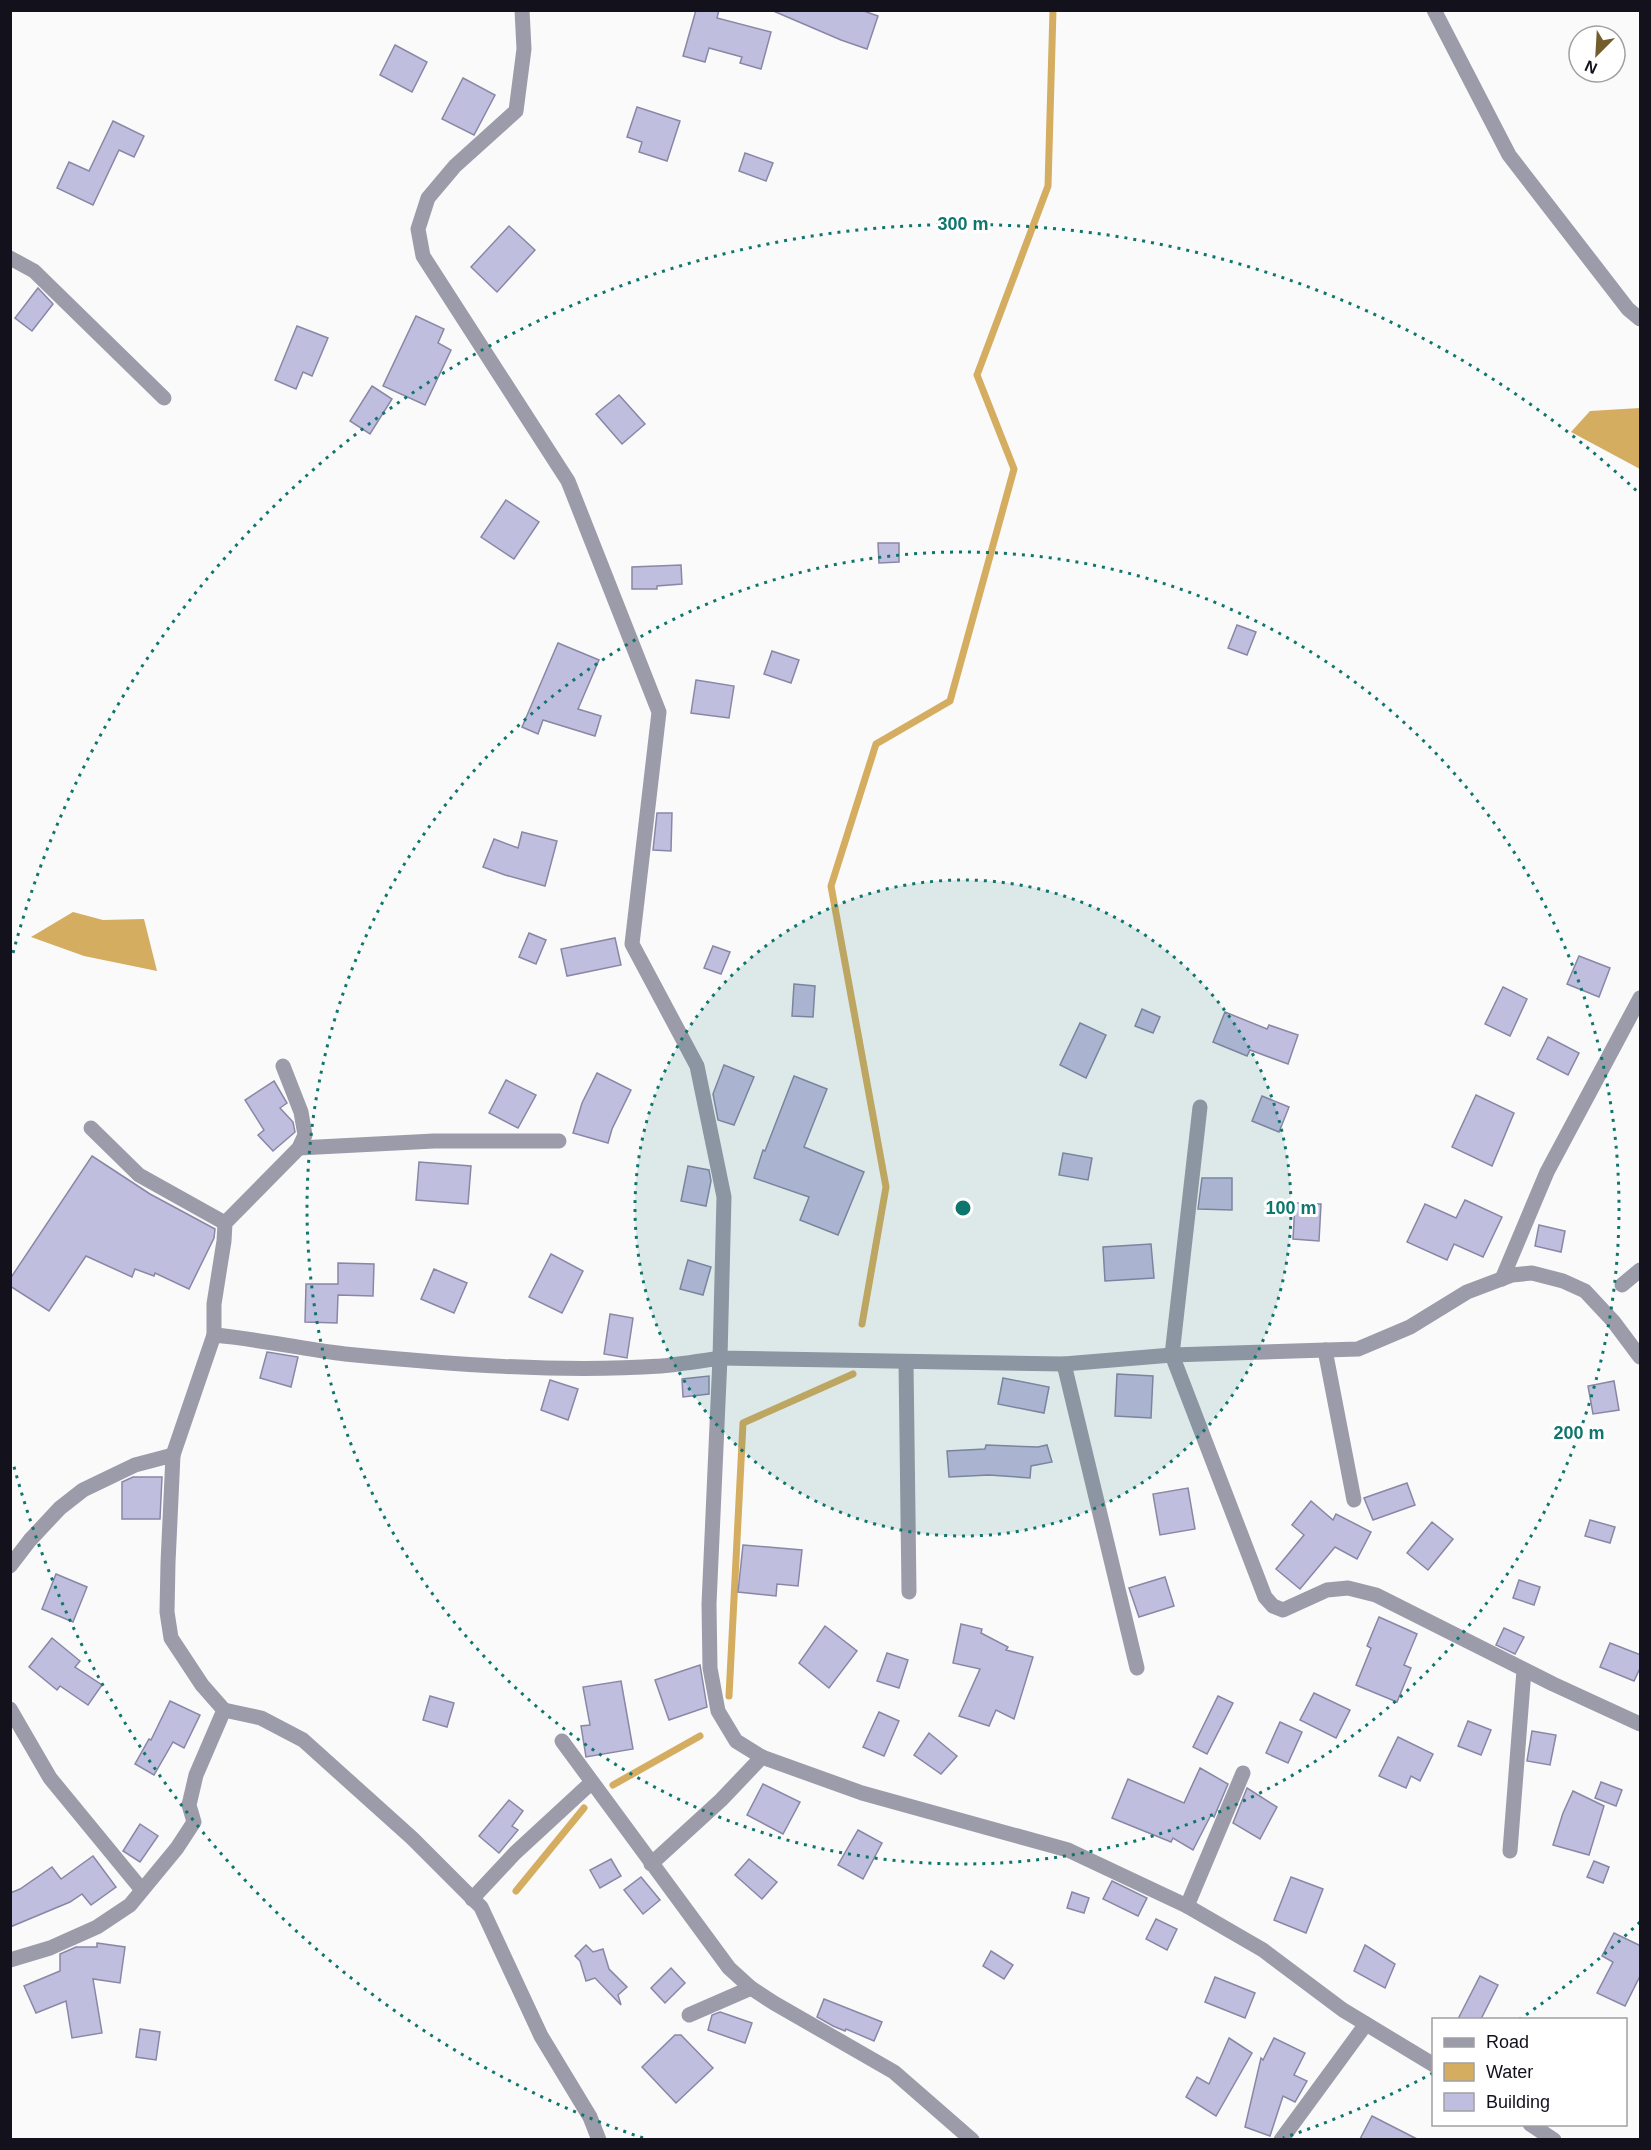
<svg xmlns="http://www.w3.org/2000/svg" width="1651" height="2150" viewBox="0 0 1651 2150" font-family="Arial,sans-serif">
  <rect width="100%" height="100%" fill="#fafafa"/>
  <g fill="#d4ad60">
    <path d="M 1640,408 L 1640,469 L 1571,432 L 1590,411 Z"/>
    <path d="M 73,912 L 103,920 L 144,919 L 157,971 L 84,956 L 31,937 Z"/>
  </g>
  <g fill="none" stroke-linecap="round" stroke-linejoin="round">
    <g stroke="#d4ad60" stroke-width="7">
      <path d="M 862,1324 L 886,1187 L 831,886 L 876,744 L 950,701 L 1014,469 L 977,375 L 1048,186 L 1053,10"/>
      <path d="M 729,1696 L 743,1423 L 853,1374"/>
      <path d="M 613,1785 L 700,1736"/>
      <path d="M 516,1891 L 584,1808"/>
    </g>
  </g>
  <g fill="#c0bedf" stroke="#8987a6" stroke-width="1.5">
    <path d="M 696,10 L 719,10 L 717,18 L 771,32 L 761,69 L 740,63 L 742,57 L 709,48 L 705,62 L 683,56 Z"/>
    <path d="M 771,10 L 861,10 L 878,16 L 867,49 L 841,40 Z"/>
    <path d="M 395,45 L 427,62 L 412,92 L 380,75 Z"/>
    <path d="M 463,78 L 495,95 L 474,135 L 442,119 Z"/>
    <path d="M 637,107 L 680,121 L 667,161 L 639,152 L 642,142 L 627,137 Z"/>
    <path d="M 113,121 L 144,136 L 134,157 L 119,150 L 93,205 L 57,188 L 69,162 L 89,171 Z"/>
    <path d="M 745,153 L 773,163 L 766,181 L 739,171 Z"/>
    <path d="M 509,226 L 535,250 L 497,292 L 471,267 Z"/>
    <path d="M 38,288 L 53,304 L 32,331 L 15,318 Z"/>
    <path d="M 416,316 L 444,329 L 438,343 L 451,350 L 425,405 L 383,386 Z"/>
    <path d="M 297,326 L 328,338 L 312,376 L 303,372 L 296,389 L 275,380 Z"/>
    <path d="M 372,386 L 392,399 L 370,434 L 350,421 Z"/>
    <path d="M 619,395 L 645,424 L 622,444 L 596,414 Z"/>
    <path d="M 506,500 L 539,522 L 514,559 L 481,537 Z"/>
    <path d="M 878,543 L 899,543 L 899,562 L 879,563 Z"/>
    <path d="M 681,565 L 682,584 L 657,586 L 657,589 L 632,589 L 632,567 Z"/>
    <path d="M 1237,625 L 1256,632 L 1247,655 L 1228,648 Z"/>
    <path d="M 558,643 L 599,660 L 578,709 L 601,716 L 595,736 L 543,720 L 538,734 L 522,727 Z"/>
    <path d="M 772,651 L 799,660 L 791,683 L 764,674 Z"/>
    <path d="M 696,680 L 734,686 L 729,718 L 691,713 Z"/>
    <path d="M 657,813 L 672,813 L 671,851 L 653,850 Z"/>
    <path d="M 522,832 L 557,841 L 545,886 L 505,875 L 483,867 L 494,839 L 518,848 Z"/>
    <path d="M 529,933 L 546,940 L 536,964 L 519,957 Z"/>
    <path d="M 615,938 L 621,965 L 567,976 L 561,949 Z"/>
    <path d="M 713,946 L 730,952 L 721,974 L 704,968 Z"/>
    <path d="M 1579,956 L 1610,968 L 1599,997 L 1567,984 Z"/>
    <path d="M 794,984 L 815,986 L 813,1017 L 792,1016 Z"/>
    <path d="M 1503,987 L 1527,999 L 1510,1036 L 1485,1024 Z"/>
    <path d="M 1142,1009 L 1160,1017 L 1153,1033 L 1135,1026 Z"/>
    <path d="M 1225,1012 L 1267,1029 L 1269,1025 L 1298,1035 L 1288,1064 L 1250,1050 L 1247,1056 L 1213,1042 Z"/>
    <path d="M 1080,1023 L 1106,1035 L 1086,1078 L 1060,1065 Z"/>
    <path d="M 1548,1037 L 1579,1053 L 1568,1075 L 1537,1059 Z"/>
    <path d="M 724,1065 L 754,1077 L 734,1125 L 718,1120 L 713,1094 Z"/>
    <path d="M 597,1073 L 631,1090 L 612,1129 L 608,1143 L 573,1133 L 582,1103 Z"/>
    <path d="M 794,1076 L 827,1089 L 804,1147 L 864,1172 L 838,1235 L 800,1220 L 809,1197 L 754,1178 L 763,1150 L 765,1151 Z"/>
    <path d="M 506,1080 L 536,1095 L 518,1128 L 489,1113 Z"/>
    <path d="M 274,1081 L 287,1103 L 280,1108 L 293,1122 L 295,1132 L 273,1151 L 258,1135 L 264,1130 L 245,1100 Z"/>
    <path d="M 1476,1095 L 1514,1113 L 1492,1166 L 1452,1147 Z"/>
    <path d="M 1262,1096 L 1289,1107 L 1279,1132 L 1252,1121 Z"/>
    <path d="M 1063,1153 L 1092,1158 L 1088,1180 L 1059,1175 Z"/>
    <path d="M 92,1156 L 150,1194 L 215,1229 L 214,1238 L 189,1289 L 155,1273 L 154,1276 L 135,1269 L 132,1277 L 86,1256 L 49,1311 L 10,1286 L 10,1279 Z"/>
    <path d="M 419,1162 L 471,1166 L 468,1204 L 416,1200 Z"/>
    <path d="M 688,1166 L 709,1170 L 711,1181 L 706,1206 L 681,1201 Z"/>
    <path d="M 1202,1178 L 1232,1178 L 1232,1210 L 1198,1209 Z"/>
    <path d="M 1465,1200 L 1502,1217 L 1483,1257 L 1454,1244 L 1447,1260 L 1407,1242 L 1425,1204 L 1456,1218 Z"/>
    <path d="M 1295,1203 L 1321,1204 L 1319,1241 L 1293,1239 Z"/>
    <path d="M 1539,1225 L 1565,1231 L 1561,1252 L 1535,1246 Z"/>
    <path d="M 1151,1244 L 1154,1278 L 1105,1281 L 1103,1247 Z"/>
    <path d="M 551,1254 L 583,1271 L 562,1313 L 529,1297 Z"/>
    <path d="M 688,1260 L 711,1267 L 703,1295 L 680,1289 Z"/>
    <path d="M 338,1263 L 374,1264 L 373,1296 L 338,1295 L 337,1323 L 305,1322 L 306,1284 L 338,1284 Z"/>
    <path d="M 434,1269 L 467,1283 L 454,1313 L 421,1299 Z"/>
    <path d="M 610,1314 L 633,1318 L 627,1358 L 604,1354 Z"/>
    <path d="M 267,1352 L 298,1357 L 291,1387 L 260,1378 Z"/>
    <path d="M 1117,1374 L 1153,1376 L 1151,1418 L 1115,1416 Z"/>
    <path d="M 709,1376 L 709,1394 L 683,1397 L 682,1379 Z"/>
    <path d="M 1003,1378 L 1049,1387 L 1044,1413 L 998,1404 Z"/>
    <path d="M 550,1380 L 578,1389 L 568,1420 L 541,1410 Z"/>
    <path d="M 1614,1381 L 1619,1410 L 1593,1414 L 1588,1386 Z"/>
    <path d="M 986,1445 L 1038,1447 L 1047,1445 L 1052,1462 L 1031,1466 L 1030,1478 L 989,1475 L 949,1477 L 947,1451 L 985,1449 Z"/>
    <path d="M 133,1477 L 162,1477 L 160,1519 L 122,1519 L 122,1482 Z"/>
    <path d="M 1407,1483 L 1415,1505 L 1373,1520 L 1364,1498 Z"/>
    <path d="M 1188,1488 L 1195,1529 L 1160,1535 L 1153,1494 Z"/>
    <path d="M 1311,1501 L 1333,1520 L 1336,1514 L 1371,1532 L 1357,1559 L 1335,1547 L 1300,1589 L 1276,1569 L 1304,1535 L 1292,1525 Z"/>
    <path d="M 1590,1520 L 1615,1527 L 1610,1543 L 1585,1536 Z"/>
    <path d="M 1432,1522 L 1453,1539 L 1428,1570 L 1407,1553 Z"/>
    <path d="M 743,1545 L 802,1550 L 798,1586 L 777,1584 L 776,1596 L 738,1592 Z"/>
    <path d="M 56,1574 L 87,1587 L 73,1622 L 42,1609 Z"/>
    <path d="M 1165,1577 L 1174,1606 L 1139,1617 L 1129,1588 Z"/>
    <path d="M 1519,1580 L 1540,1587 L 1534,1605 L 1513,1598 Z"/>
    <path d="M 1379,1617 L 1417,1634 L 1404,1665 L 1411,1668 L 1397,1702 L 1356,1685 L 1371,1648 L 1367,1646 Z"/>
    <path d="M 961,1624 L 982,1629 L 981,1633 L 1008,1647 L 1006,1650 L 1033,1657 L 1014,1719 L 996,1710 L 989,1726 L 959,1716 L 980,1669 L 953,1663 Z"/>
    <path d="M 825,1626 L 857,1651 L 829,1688 L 799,1663 Z"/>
    <path d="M 1504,1628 L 1524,1637 L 1515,1654 L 1496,1645 Z"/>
    <path d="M 52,1638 L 80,1661 L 75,1667 L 102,1685 L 88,1705 L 60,1686 L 57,1690 L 29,1667 Z"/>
    <path d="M 1610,1643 L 1641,1655 L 1641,1666 L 1634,1681 L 1600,1667 Z"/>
    <path d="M 887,1653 L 908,1660 L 899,1688 L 877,1681 Z"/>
    <path d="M 700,1665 L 707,1707 L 669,1720 L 655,1680 Z"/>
    <path d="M 621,1681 L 633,1749 L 586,1757 L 581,1726 L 590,1725 L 583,1687 Z"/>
    <path d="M 1314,1693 L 1350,1710 L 1336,1738 L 1300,1720 Z"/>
    <path d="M 430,1696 L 454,1703 L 447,1727 L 423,1720 Z"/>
    <path d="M 1218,1696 L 1233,1703 L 1207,1754 L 1193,1747 Z"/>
    <path d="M 170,1701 L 200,1715 L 184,1748 L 173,1742 L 154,1775 L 135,1764 L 149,1739 L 151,1740 Z"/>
    <path d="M 879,1712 L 899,1721 L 884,1756 L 863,1747 Z"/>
    <path d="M 1468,1721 L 1491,1730 L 1481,1755 L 1458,1746 Z"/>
    <path d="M 1280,1722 L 1302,1732 L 1288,1763 L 1266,1753 Z"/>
    <path d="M 1532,1731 L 1556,1735 L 1550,1765 L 1527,1761 Z"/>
    <path d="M 929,1733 L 957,1756 L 941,1774 L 914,1755 Z"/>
    <path d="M 1398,1737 L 1433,1754 L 1420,1781 L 1411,1776 L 1406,1788 L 1379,1776 Z"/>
    <path d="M 1200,1768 L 1228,1784 L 1214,1817 L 1211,1815 L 1193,1850 L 1173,1838 L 1171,1842 L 1112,1818 L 1128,1779 L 1184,1803 Z"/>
    <path d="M 1601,1782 L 1622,1790 L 1616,1806 L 1595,1798 Z"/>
    <path d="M 763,1784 L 800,1802 L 783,1834 L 747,1815 Z"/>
    <path d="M 1247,1788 L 1277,1807 L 1260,1839 L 1233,1823 Z"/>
    <path d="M 1573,1791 L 1604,1806 L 1589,1855 L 1553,1845 L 1563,1813 Z"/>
    <path d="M 509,1800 L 523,1811 L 512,1826 L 518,1830 L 499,1853 L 479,1836 Z"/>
    <path d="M 140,1824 L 158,1836 L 140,1862 L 123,1851 Z"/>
    <path d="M 858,1830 L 882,1843 L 863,1879 L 838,1865 Z"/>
    <path d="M 93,1856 L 116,1887 L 91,1905 L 82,1894 L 70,1902 L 10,1927 L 10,1893 L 20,1889 L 52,1867 L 61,1879 Z"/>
    <path d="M 611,1859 L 621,1876 L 600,1888 L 590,1870 Z"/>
    <path d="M 749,1859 L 777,1882 L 762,1899 L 735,1875 Z"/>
    <path d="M 1594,1861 L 1609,1867 L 1603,1883 L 1587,1877 Z"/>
    <path d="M 641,1877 L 660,1900 L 643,1914 L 624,1890 Z"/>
    <path d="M 1291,1877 L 1323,1889 L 1306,1933 L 1274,1920 Z"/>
    <path d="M 1112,1881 L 1147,1898 L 1138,1916 L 1103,1899 Z"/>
    <path d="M 1072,1892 L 1089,1898 L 1084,1913 L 1067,1908 Z"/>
    <path d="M 1156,1919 L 1177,1929 L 1167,1950 L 1146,1939 Z"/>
    <path d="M 1614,1933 L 1641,1946 L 1641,1974 L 1625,2006 L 1597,1993 L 1613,1962 L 1602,1956 Z"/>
    <path d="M 97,1943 L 125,1947 L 120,1983 L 93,1979 L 102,2033 L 72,2038 L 66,2001 L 36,2013 L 24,1986 L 60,1971 L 60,1954 L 76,1947 L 97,1947 Z"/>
    <path d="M 586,1945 L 593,1952 L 603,1949 L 609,1969 L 627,1987 L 618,1995 L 621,2005 L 595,1978 L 586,1981 L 580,1961 L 575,1956 Z"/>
    <path d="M 1365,1945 L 1395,1964 L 1385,1988 L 1354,1971 Z"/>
    <path d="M 991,1951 L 1013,1965 L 1004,1979 L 983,1966 Z"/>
    <path d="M 671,1968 L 685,1983 L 665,2003 L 651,1988 Z"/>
    <path d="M 1480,1976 L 1498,1985 L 1481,2019 L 1458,2019 Z"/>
    <path d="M 1215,1977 L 1255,1993 L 1245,2018 L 1205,2002 Z"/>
    <path d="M 824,1999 L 882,2022 L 874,2041 L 846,2029 L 845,2031 L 833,2026 L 817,2017 Z"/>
    <path d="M 720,2012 L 752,2023 L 745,2043 L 708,2030 L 712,2015 Z"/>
    <path d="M 140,2029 L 160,2032 L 156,2060 L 136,2057 Z"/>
    <path d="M 675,2035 L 681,2035 L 713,2068 L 676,2103 L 642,2067 Z"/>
    <path d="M 1229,2038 L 1252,2053 L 1216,2116 L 1186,2097 L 1197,2077 L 1209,2084 Z"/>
    <path d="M 1274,2038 L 1305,2053 L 1294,2075 L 1307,2081 L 1295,2102 L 1283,2096 L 1270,2136 L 1245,2127 L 1261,2058 L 1263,2060 Z"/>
    <path d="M 1372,2116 L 1417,2139 L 1360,2139 Z"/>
  </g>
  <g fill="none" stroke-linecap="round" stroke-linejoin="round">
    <g stroke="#9c9baa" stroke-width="15">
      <path d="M 522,10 L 524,49 L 516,111 L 455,166 L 428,198 L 418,229 L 423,256 L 568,481 L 659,712 L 632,944 L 697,1066 L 724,1197 L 720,1358 L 1064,1364 L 1172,1355 L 1358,1349 L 1410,1327 L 1467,1292 L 1512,1275 L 1532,1273 L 1563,1281 L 1585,1291 L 1613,1321 L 1640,1357"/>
      <path d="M 1434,10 L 1509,155 L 1628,309 L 1640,319"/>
      <path d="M 10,258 L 34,271 L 164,398"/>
      <path d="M 1200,1107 L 1172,1355 L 1265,1597 L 1273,1606 L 1283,1610 L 1327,1590 L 1348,1588 L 1376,1595 L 1553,1684 L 1640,1724"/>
      <path d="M 91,1128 L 139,1175 L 225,1223"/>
      <path d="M 299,1148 L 434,1141 L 559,1141"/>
      <path d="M 1502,1279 L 1547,1172 L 1640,998"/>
      <path d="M 1622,1285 L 1640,1270"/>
      <path d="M 214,1335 L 214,1304 L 224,1241 L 225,1223 L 299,1148 L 305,1135 L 301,1112 L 283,1066"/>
      <path d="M 1325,1350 L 1354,1500"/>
      <path d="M 906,1362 L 909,1592"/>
      <path d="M 1064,1364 L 1137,1668"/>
      <path d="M 173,1455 L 214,1335 C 259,1339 301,1349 345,1354 C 447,1364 559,1373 661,1366 C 681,1364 700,1361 720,1358 L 709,1604 L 710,1668 L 718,1711 L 736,1741 L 762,1757 L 862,1793 L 1068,1850 L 1187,1906 L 1263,1950 L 1343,2010 L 1434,2065"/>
      <path d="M 10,1566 L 30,1540 L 60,1508 L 83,1490 L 135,1465 L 173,1455 L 168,1563 L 167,1612 L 171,1638 L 202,1685 L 224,1710 L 196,1775 L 189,1805 L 194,1822 L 177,1848 L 130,1905 L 97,1927 L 50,1948 L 10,1960"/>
      <path d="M 10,1709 L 50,1778 L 142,1890"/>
      <path d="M 224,1710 L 261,1718 L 303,1740 L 412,1838 L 481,1907 L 541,2036 L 590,2117 L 599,2140"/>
      <path d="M 562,1741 L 729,1968 L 751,1988 L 774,2003 L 894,2072 L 972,2140"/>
      <path d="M 1510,1851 L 1524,1670"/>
      <path d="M 651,1864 L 721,1800 L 762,1757"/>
      <path d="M 472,1899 L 515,1853 L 592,1782"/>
      <path d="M 1187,1906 L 1243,1773"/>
      <path d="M 689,2015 L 751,1988"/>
      <path d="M 1530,2124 L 1554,2140"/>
      <path d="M 1281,2140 L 1366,2024"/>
    </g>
  </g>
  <circle cx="963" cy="1208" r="328" fill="#0f766e" fill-opacity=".12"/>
  <g fill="none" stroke="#0f766e" stroke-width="3" stroke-dasharray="3 6">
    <circle cx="963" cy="1208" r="328"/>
    <circle cx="963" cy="1208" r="656"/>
    <path d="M1640 1922A984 984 0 0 1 1520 2019M1433 2073A984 984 0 0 1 1283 2138M643 2138A984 984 0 0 1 13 1463M13 953A984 984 0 0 1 1640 494"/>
  </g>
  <circle cx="963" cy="1208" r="9" fill="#0f766e" stroke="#fff" stroke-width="3"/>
  <g font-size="18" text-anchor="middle" font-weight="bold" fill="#0f766e" stroke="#fff" stroke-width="6" stroke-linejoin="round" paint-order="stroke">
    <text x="963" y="230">300 m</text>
    <text x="1291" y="1214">100 m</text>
    <text x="1579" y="1439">200 m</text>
  </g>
  <rect width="1651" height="2150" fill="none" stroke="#12111c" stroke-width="24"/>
  <rect x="1432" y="2018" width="195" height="108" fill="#ffffff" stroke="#a0a0a4" stroke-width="1.5"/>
  <rect x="1444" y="2038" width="30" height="9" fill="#9c9baa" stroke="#a0a0a4" stroke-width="1.5"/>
  <text x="1486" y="2048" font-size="18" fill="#12111c">Road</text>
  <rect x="1444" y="2063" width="30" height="18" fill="#d4ad60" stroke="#a0a0a4" stroke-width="1.5"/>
  <text x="1486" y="2078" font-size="18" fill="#12111c">Water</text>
  <rect x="1444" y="2093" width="30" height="18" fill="#c0bedf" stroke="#a0a0a4" stroke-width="1.5"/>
  <text x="1486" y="2108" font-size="18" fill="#12111c">Building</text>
  <g transform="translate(1597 54) rotate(204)"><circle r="28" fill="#ffffff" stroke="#a0a0a4" stroke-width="1.5"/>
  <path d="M0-4.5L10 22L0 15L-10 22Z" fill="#745d2d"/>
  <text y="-9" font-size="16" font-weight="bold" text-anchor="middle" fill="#12111c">N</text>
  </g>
</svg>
